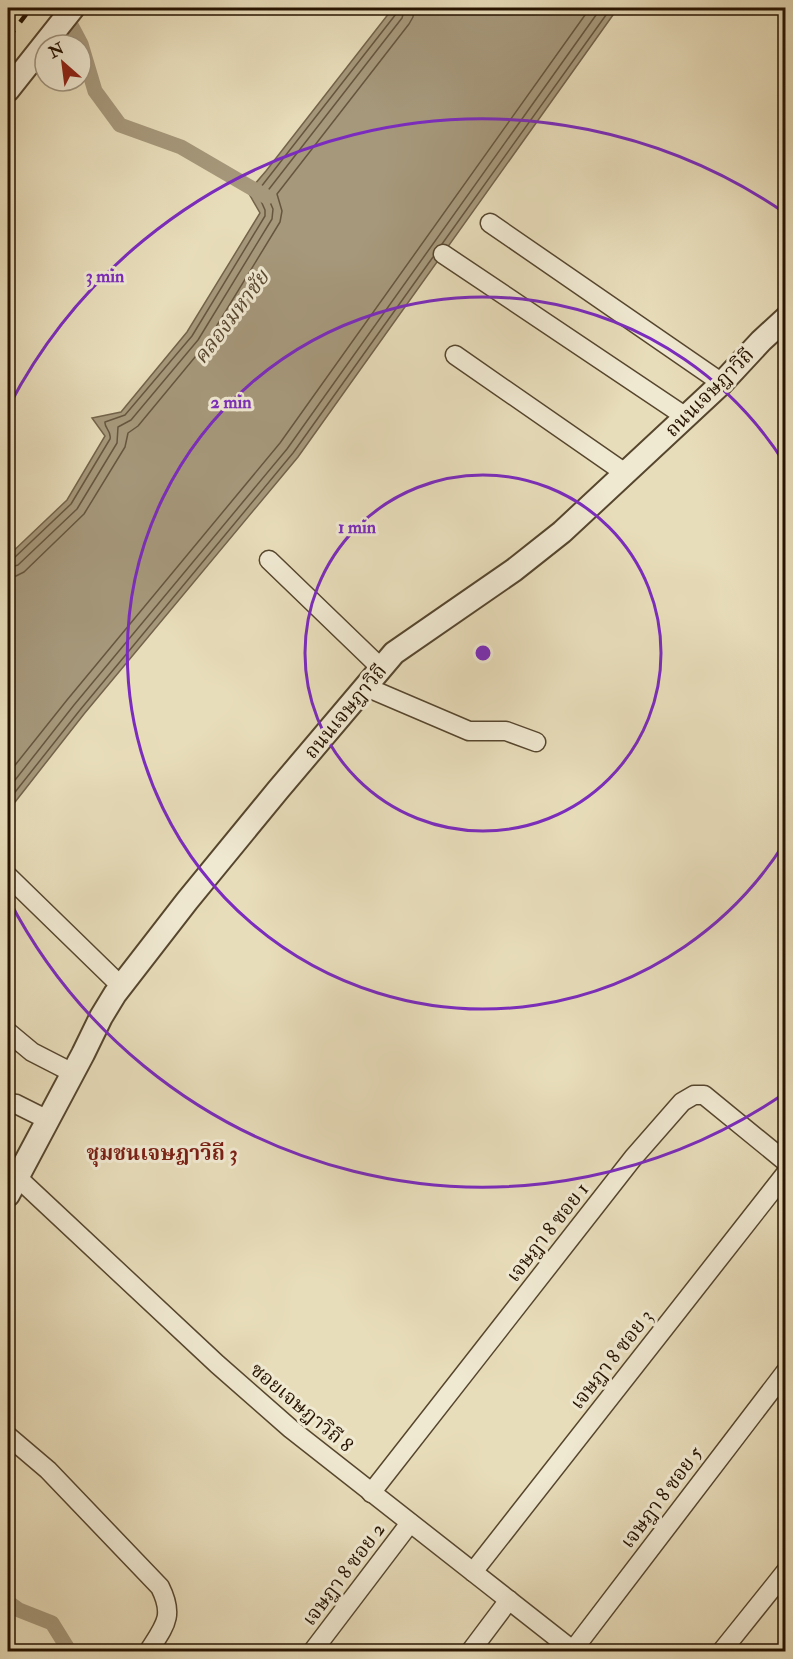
<svg xmlns="http://www.w3.org/2000/svg" width="793" height="1659" viewBox="0 0 793 1659" font-family="'IM FELL Double Pica','Noto Serif Thai',serif">
  <rect width="100%" height="100%" fill="#e8ddba"/>
  <filter id="stains"><feTurbulence type="fractalNoise" baseFrequency=".00333" numOctaves="4"/><feColorMatrix values="0 0 0 0 .2 0 0 0 0 .09 0 0 0 0 .02 0 0 0 .5 -.17"/></filter>
  <radialGradient id="worn" r=".72"><stop offset=".6" stop-color="#630" stop-opacity="0"/><stop offset="1" stop-color="#630" stop-opacity=".3"/></radialGradient>
  <path fill="#a6987b" stroke="#73634a" stroke-width="1.5" d="M 393,8 L 618,8 L 298,457 L 84,714 L 8,811 L 8,556 L 67,500 L 105,436 L 92,418 L 121,412 L 187,332 L 260,213 L 248,192 L 266,171 Z"/>
  <g fill="none" stroke-linecap="round" stroke-linejoin="round">
    <g stroke="#66563e" stroke-width="1.5">
      <path d="M 442,244 L 611,8"/>
      <path d="M 8,560 L 14,558 L 71,504 L 110,439 C 112,431 104,428 105,422 L 125,415 L 192,336 L 265,216 L 265,210 L 257,192 L 396,14 L 397,8"/>
      <path d="M 8,568 L 18,565 L 77,509 L 117,443 L 118,427 L 131,420 L 198,340 L 272,219 L 273,209 L 266,193 L 402,18 L 405,8"/>
      <path d="M 8,577 L 16,576 L 24,572 L 84,514 L 125,447 L 128,433 L 138,426 L 205,345 L 280,222 L 282,211 L 277,194 L 409,24 L 413,17 L 414,8"/>
      <path d="M 8,774 L 67,700 L 280,443 L 590,8"/>
      <path d="M 8,789 L 74,705 L 287,449 L 601,8"/>
      <path d="M 8,801 L 80,710 L 293,453 L 433,257"/>
    </g>
    <g stroke="#a6987b" stroke-width="15">
      <path d="M 63,10 L 81,44 L 95,91 L 120,125 L 181,147 L 267,197"/>
      <path d="M 8,1602 L 19,1610 L 52,1623 L 70,1652"/>
    </g>
    <defs>
      <g id="minor">
        <path d="M 490,223 L 722,383"/>
        <path d="M 443,254 L 686,417"/>
        <path d="M 455,355 L 625,473"/>
        <path d="M 269,560 L 381,668"/>
        <path d="M 366,687 L 469,731 L 506,731 L 536,742"/>
        <path d="M 8,876 L 121,986"/>
        <path d="M 8,1032 L 32,1052 L 73,1073"/>
        <path d="M 8,1103 L 16,1104 L 48,1120"/>
        <path d="M 17,1177 L 217,1364 L 291,1429 L 575,1652"/>
        <path d="M 8,1436 L 48,1470 L 160,1587 C 174,1615 166,1624 150,1649"/>
        <path d="M 371,1493 L 633,1158 L 682,1102 L 694,1095 L 704,1095 L 786,1162"/>
        <path d="M 473,1572 L 786,1173"/>
        <path d="M 573,1650 L 786,1371"/>
        <path d="M 312,1652 L 410,1523"/>
        <path d="M 470,1652 L 509,1600"/>
        <path d="M 721,1652 L 786,1571"/>
      </g>
      <g id="tertiary">
        <path d="M 8,90 L 73,8"/>
        <path d="M 8,1195 L 83,1054 L 101,1017 L 115,994 L 187,901 L 278,790 L 394,653 L 514,570 L 562,532 L 722,383 L 761,341 L 786,318"/>
      </g>
    </defs>
    <use href="#minor" stroke="#56462e" stroke-width="21"/>
    <use href="#tertiary" stroke="#56462e" stroke-width="26"/>
    <use href="#minor" stroke="#f0e9d2" stroke-width="18"/>
    <use href="#tertiary" stroke="#f0e9d2" stroke-width="22"/>
    <path stroke="#261300" stroke-width="4.5" stroke-dasharray="10 10" stroke-linecap="butt" d="M 8,38 L 31,8"/>
  </g>
  <g fill="none" stroke="#7b2cbf" stroke-width="3">
    <circle cx="483" cy="653" r="178"/>
    <path d="M785 842A356 356 0 1 1 785 464"/>
    <path d="M785 1093A534 534 0 0 1 9 900M9 406A534 534 0 0 1 785 213"/>
  </g>
  <g text-anchor="middle" stroke-width="6" stroke-linejoin="round" paint-order="stroke">
    <g font-size="20" fill="#261300" stroke="#f0e9d2">
      <text transform="translate(709 392) rotate(-45)" y="7">ถนนเจษฎาวิถี</text>
      <text transform="translate(345 711) rotate(-50)" y="7">ถนนเจษฎาวิถี</text>
      <text transform="translate(547 1232) rotate(-52)" y="7">เจษฎา 8 ซอย 1</text>
      <text transform="translate(611 1359) rotate(-52)" y="7">เจษฎา 8 ซอย 3</text>
      <text transform="translate(302 1407) rotate(40)" y="7">ซอยเจษฎาวิถี 8</text>
      <text transform="translate(661 1497) rotate(-53)" y="7">เจษฎา 8 ซอย 5</text>
      <text transform="translate(343 1574) rotate(-53)" y="7">เจษฎา 8 ซอย 2</text>
    </g>
    <g font-size="21" font-style="italic" fill="#594831" stroke="#f0e9d2">
      <text transform="translate(231 317) rotate(-53)" y="7">คลองมหาชัย</text>
    </g>
    <g font-size="21" font-weight="bold" fill="#7a1f14" stroke="#f0e9d2">
      <text x="162" y="1160">ชุมชนเจษฎาวิถี 3</text>
    </g>
  </g>
  <circle cx="483" cy="653" r="9" fill="#7b2cbf" stroke="#f0e9d2" stroke-width="3"/>
  <g font-size="18" text-anchor="middle" font-weight="bold" fill="#7b2cbf" stroke="#f0e9d2" stroke-width="6" stroke-linejoin="round" paint-order="stroke">
    <text x="105" y="282">3 min</text>
    <text x="231" y="408">2 min</text>
    <text x="357" y="533">1 min</text>
  </g>
  <rect width="793" height="1659" fill="none" stroke="#e8ddba" stroke-width="30"/>
  <rect x="9" y="9" width="775" height="1641" fill="none" stroke="#261300" stroke-width="3"/>
  <rect x="15" y="15" width="763" height="1629" fill="none" stroke="#261300" stroke-width="1.5"/>
  <g transform="translate(63 63) rotate(332)"><circle r="28" fill="#f0e9d2" stroke="#9f937e" stroke-width="1.5"/>
  <path d="M0-4.5L10 22L0 15L-10 22Z" fill="#8f2418"/>
  <text y="-9" font-size="16" font-weight="bold" text-anchor="middle" fill="#261300">N</text>
  </g>
  <rect width="100%" height="100%" filter="url(#stains)"/>
  <rect width="100%" height="100%" fill="url(#worn)"/>
</svg>
